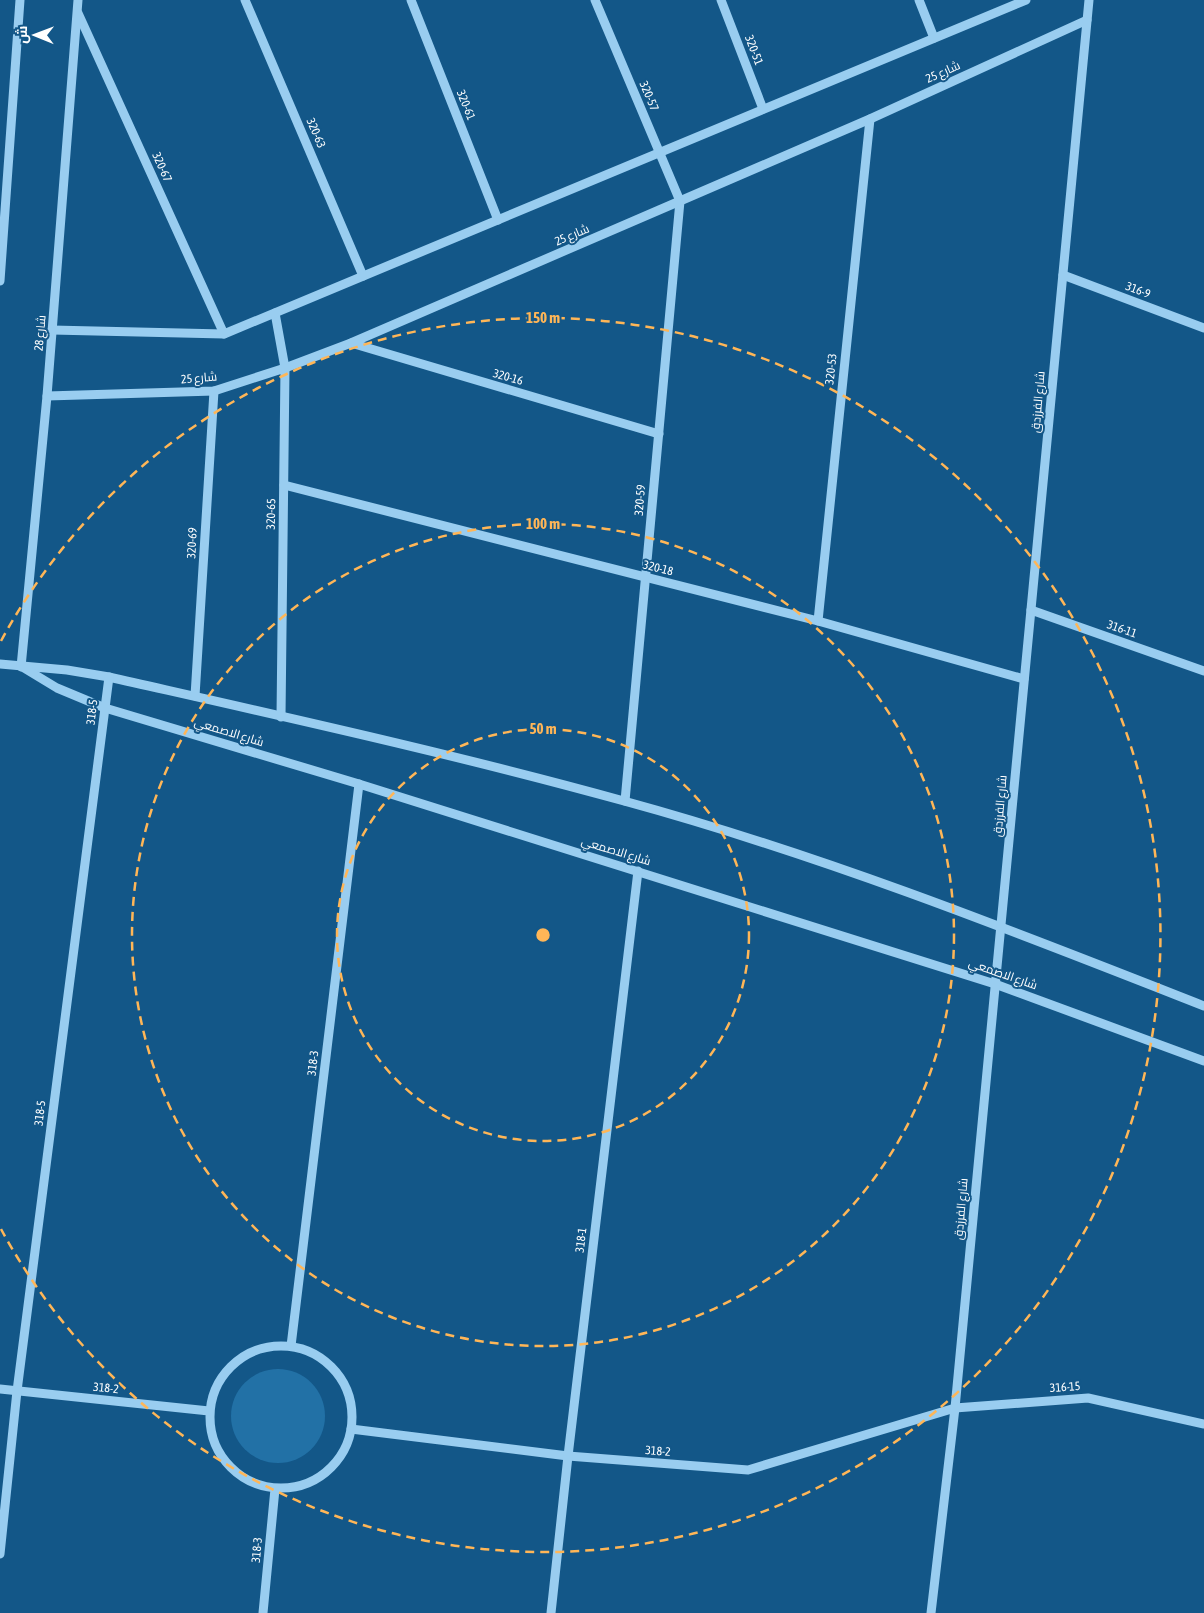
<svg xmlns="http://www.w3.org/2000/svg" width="1204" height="1613" viewBox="0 0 1204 1613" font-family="'Asap Condensed',Cairo,sans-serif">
  <rect width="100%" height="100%" fill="#135788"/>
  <circle fill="#2271a6" cx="278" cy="1416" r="47"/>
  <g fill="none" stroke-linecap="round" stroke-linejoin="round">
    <g stroke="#99cdf0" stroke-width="9">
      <path d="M 245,0 L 363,276"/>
      <path d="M 411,0 L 498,220"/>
      <path d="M 595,0 L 680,201 L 625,801"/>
      <path d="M 721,0 L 763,109"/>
      <path d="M 919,0 L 934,38"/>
      <path d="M 78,13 L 224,334"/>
      <path d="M 1063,275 L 1204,328"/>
      <path d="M 0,281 L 20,0"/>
      <path d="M 275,313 L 285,368 L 281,717"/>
      <path d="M 52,330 L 224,334 L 1026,0"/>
      <path d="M 351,343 L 659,434"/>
      <path d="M 47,396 L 214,391 L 285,368 L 351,343 L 680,201 L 870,119 L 1087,20"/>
      <path d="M 284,485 L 818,621 L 1024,679"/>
      <path d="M 1031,610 L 1204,671"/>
      <path d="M 818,621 L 870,119"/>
      <path d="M 0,664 L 67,670 L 109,677 C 281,716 454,754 624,801 C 822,855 1013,931 1204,1006"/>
      <path d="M 21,667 L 47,396 L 78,0"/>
      <path d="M 24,668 L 57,688 L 105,708 L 359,784 L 995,984 L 1204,1061"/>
      <path d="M 195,696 L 214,391"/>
      <circle cx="281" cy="1417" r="71"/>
      <path d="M 291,1346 L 359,784"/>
      <path d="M 0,1389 L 209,1411"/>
      <path d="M 351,1429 L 568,1456 L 748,1470 L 955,1408 L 1088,1398 L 1204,1424"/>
      <path d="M 0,1554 L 17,1391 L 109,677"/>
      <path d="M 263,1613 L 275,1489"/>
      <path d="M 551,1613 L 568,1456 L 638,871"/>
      <path d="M 931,1613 L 955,1408 L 1089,0"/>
    </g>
  </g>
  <g fill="none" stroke="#ffb657" stroke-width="2.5" stroke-dasharray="9 6">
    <circle cx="543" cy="935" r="206"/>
    <circle cx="543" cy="935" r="411"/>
    <path d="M1 641A617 617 0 1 1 1 1229"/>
  </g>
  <g text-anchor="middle" stroke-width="4" stroke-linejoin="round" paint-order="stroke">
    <g font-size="12" fill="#fff" stroke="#135788">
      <text transform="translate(754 50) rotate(69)" y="4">320-51</text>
      <text transform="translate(943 72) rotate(-24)" y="4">شارع 25</text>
      <text transform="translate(649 96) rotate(67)" y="4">320-57</text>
      <text transform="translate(466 105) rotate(68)" y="4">320-61</text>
      <text transform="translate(316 133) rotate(67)" y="4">320-63</text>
      <text transform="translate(162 167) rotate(66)" y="4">320-67</text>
      <text transform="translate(572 235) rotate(-23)" y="4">شارع 25</text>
      <text transform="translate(1138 290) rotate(21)" y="4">316-9</text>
      <text transform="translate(40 333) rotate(-85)" y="4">شارع 28</text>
      <text transform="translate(831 369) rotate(-84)" y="4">320-53</text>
      <text transform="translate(508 377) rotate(16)" y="4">320-16</text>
      <text transform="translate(199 378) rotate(-5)" y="4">شارع 25</text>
      <text transform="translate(1038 402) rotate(-85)" y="4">شارع الفرزدق</text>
      <text transform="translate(640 500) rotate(-85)" y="4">320-59</text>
      <text transform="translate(271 514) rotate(-89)" y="4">320-65</text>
      <text transform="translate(192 543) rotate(-87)" y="4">320-69</text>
      <text transform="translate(658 568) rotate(14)" y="4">320-18</text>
      <text transform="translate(1122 629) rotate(19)" y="4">316-11</text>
      <text transform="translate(92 712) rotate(-83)" y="4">318-5</text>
      <text transform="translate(229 732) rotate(17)" y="4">شارع الاصمعي</text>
      <text transform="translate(1000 806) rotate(-85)" y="4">شارع الفرزدق</text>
      <text transform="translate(616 851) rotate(17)" y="4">شارع الاصمعي</text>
      <text transform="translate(1003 974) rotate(19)" y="4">شارع الاصمعي</text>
      <text transform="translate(313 1063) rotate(-83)" y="4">318-3</text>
      <text transform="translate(40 1113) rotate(-83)" y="4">318-5</text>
      <text transform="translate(961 1209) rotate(-85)" y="4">شارع الفرزدق</text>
      <text transform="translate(581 1240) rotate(-83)" y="4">318-1</text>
      <text transform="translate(1065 1387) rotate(-4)" y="4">316-15</text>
      <text transform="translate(106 1388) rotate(6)" y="4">318-2</text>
      <text transform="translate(658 1451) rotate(4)" y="4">318-2</text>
      <text transform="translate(257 1550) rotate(-85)" y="4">318-3</text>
    </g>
  </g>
  <circle cx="543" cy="935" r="8" fill="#ffb657" stroke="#135788" stroke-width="2.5"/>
  <g font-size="15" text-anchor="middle" font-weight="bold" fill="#ffb657" stroke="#135788" stroke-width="4" stroke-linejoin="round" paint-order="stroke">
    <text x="543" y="323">150 m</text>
    <text x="543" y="529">100 m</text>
    <text x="543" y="734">50 m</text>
  </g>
  <g transform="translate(35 35) rotate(271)" stroke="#135788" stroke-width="4" paint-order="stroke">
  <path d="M0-4L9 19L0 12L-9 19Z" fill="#ffffff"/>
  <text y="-8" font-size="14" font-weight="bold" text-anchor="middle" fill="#ffffff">ش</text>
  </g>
</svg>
